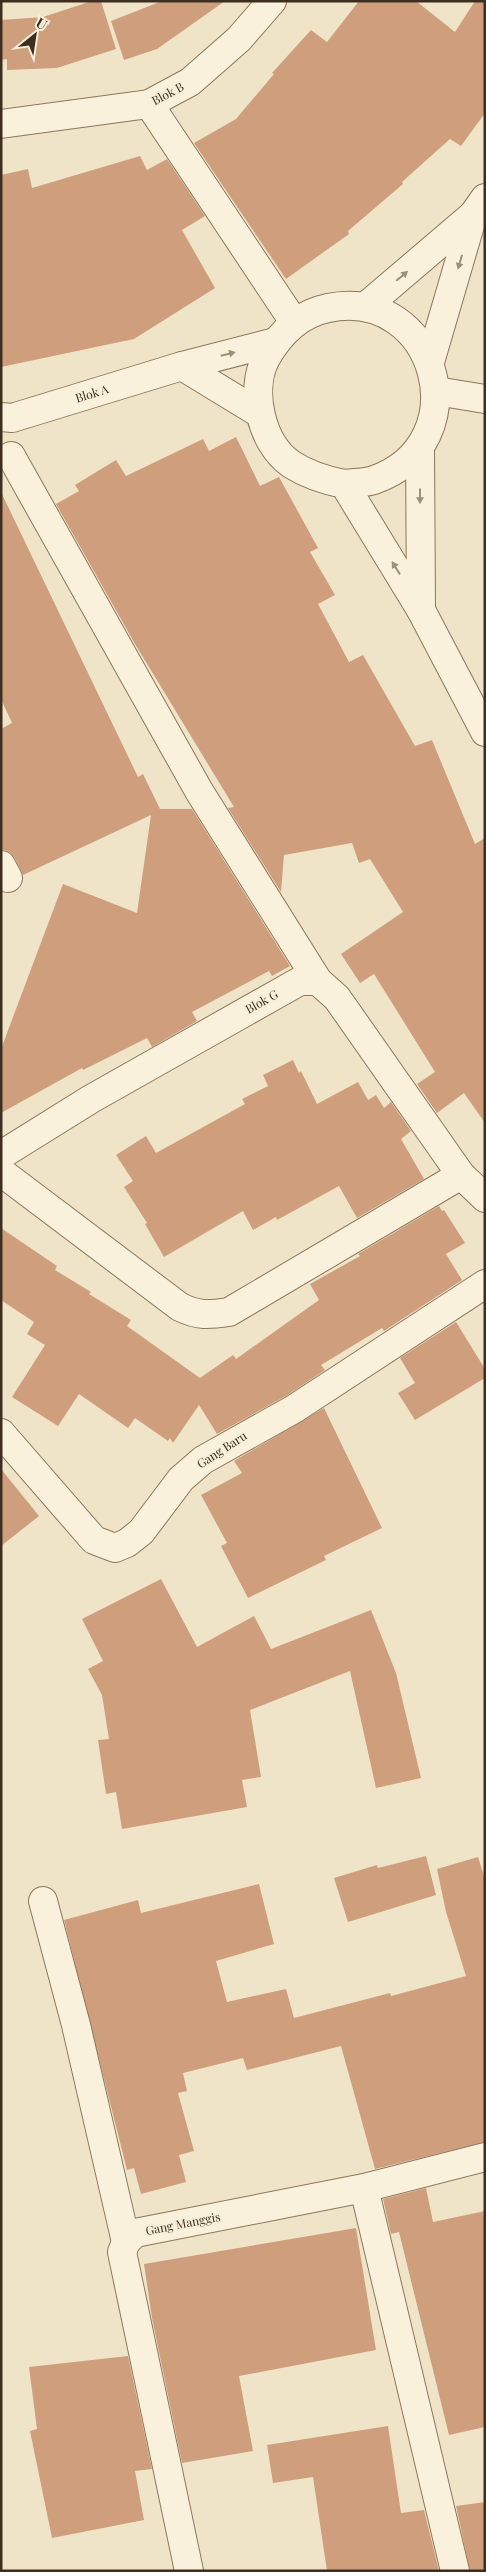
<svg xmlns="http://www.w3.org/2000/svg" width="486" height="2572" viewBox="0 0 486 2572" font-family="'Playfair Display',serif">
  <rect width="100%" height="100%" fill="#f0e4c8"/>
  <g fill="#cf9f7d">
    <path d="M 92,1 L 101,1 L 116,49 L 57,68 L 7,70 L 7,59 L 1,60 L 1,20 L 43,17 Z"/>
    <path d="M 162,1 L 225,1 L 157,49 L 124,60 L 111,21 Z"/>
    <path d="M 359,1 L 416,1 L 455,32 L 475,1 L 485,1 L 485,113 L 461,146 L 450,139 L 402,182 L 403,184 L 348,231 L 349,234 L 286,279 L 194,143 L 236,119 L 274,74 L 272,73 L 311,30 L 327,42 Z"/>
    <path d="M 140,156 L 147,170 L 167,159 L 205,216 L 182,230 L 215,288 L 134,339 L 1,367 L 1,175 L 28,169 L 32,188 Z"/>
    <path d="M 236,437 L 260,486 L 279,477 L 318,548 L 310,552 L 335,595 L 318,604 L 349,662 L 363,655 L 415,746 L 432,740 L 475,844 L 485,838 L 485,1123 L 464,1093 L 437,1113 L 417,1084 L 435,1072 L 374,974 L 360,983 L 341,954 L 403,912 L 370,859 L 359,863 L 352,843 L 284,855 L 281,892 L 228,808 L 234,807 L 135,644 L 56,504 L 79,491 L 75,485 L 116,460 L 126,476 L 203,439 L 209,451 Z"/>
    <path d="M 1,492 L 138,777 L 143,774 L 160,809 L 192,809 L 290,966 L 272,976 L 269,971 L 192,1012 L 197,1021 L 152,1047 L 147,1038 L 83,1070 L 82,1068 L 1,1113 L 1,1049 L 63,884 L 137,913 L 151,815 L 23,875 L 14,857 L 9,852 L 1,849 L 1,729 L 12,723 L 1,699 Z"/>
    <path d="M 293,1060 L 299,1073 L 301,1071 L 317,1104 L 358,1082 L 368,1100 L 376,1095 L 384,1108 L 391,1102 L 411,1131 L 401,1139 L 424,1179 L 357,1218 L 339,1186 L 277,1220 L 276,1217 L 253,1230 L 243,1211 L 164,1257 L 145,1224 L 147,1223 L 124,1187 L 133,1181 L 116,1155 L 146,1136 L 156,1153 L 245,1104 L 242,1099 L 268,1086 L 263,1075 Z"/>
    <path d="M 439,1206 L 442,1211 L 444,1210 L 465,1243 L 446,1254 L 462,1280 L 384,1331 L 382,1328 L 321,1365 L 325,1370 L 286,1396 L 217,1434 L 199,1405 L 173,1443 L 170,1438 L 168,1441 L 135,1418 L 128,1428 L 79,1394 L 58,1426 L 12,1397 L 45,1345 L 27,1334 L 34,1322 L 1,1300 L 1,1228 L 57,1266 L 55,1270 L 91,1292 L 89,1294 L 131,1320 L 127,1326 L 200,1378 L 233,1355 L 236,1359 L 319,1300 L 310,1284 L 360,1256 L 358,1254 Z"/>
    <path d="M 456,1322 L 485,1369 L 485,1378 L 415,1420 L 398,1393 L 415,1383 L 400,1358 Z"/>
    <path d="M 324,1408 L 382,1528 L 324,1556 L 326,1560 L 248,1598 L 221,1546 L 227,1543 L 201,1495 L 242,1473 L 234,1461 Z"/>
    <path d="M 1,1469 L 39,1516 L 1,1546 Z"/>
    <path d="M 161,1579 L 197,1647 L 254,1616 L 271,1649 L 371,1610 L 396,1673 L 421,1778 L 376,1788 L 350,1671 L 250,1710 L 261,1777 L 242,1780 L 247,1807 L 122,1829 L 116,1792 L 106,1794 L 98,1740 L 109,1739 L 102,1695 L 88,1669 L 103,1661 L 82,1619 Z"/>
    <path d="M 426,1856 L 436,1895 L 348,1922 L 334,1878 L 377,1865 L 378,1868 Z"/>
    <path d="M 478,1857 L 485,1879 L 485,2142 L 375,2169 L 341,2046 L 247,2070 L 243,2058 L 183,2073 L 187,2091 L 178,2093 L 194,2151 L 179,2155 L 186,2182 L 141,2194 L 134,2168 L 127,2170 L 64,1920 L 138,1900 L 141,1913 L 259,1884 L 274,1944 L 216,1961 L 227,2002 L 286,1989 L 294,2018 L 390,1993 L 391,1996 L 466,1976 L 446,1912 L 437,1869 Z"/>
    <path d="M 426,2188 L 433,2222 L 485,2211 L 485,2427 L 449,2435 L 399,2232 L 391,2234 L 383,2199 Z"/>
    <path d="M 356,2228 L 376,2350 L 239,2376 L 253,2451 L 182,2463 L 152,2318 L 144,2264 Z"/>
    <path d="M 128,2356 L 152,2469 L 135,2471 L 144,2520 L 52,2538 L 30,2431 L 37,2429 L 29,2367 Z"/>
    <path d="M 388,2426 L 401,2513 L 424,2510 L 439,2571 L 327,2571 L 313,2477 L 273,2483 L 267,2445 Z"/>
    <path d="M 485,2502 L 485,2571 L 470,2571 L 456,2506 Z"/>
  </g>
  <g fill="none" stroke-linecap="round" stroke-linejoin="round">
    <defs>
      <g id="street">
        <path d="M 149,104 L 294,322"/>
        <path d="M 1,124 L 149,104 L 190,82 L 239,39 L 272,1"/>
        <path d="M 365,307 L 473,215 L 485,198"/>
        <path d="M 430,362 L 473,215"/>
        <path d="M 182,366 L 259,413"/>
        <path d="M 436,391 L 485,399"/>
        <path d="M 1,417 L 12,418 L 182,366 L 275,342"/>
        <path d="M 420,447 L 421,610"/>
        <path d="M 11,456 L 199,791 L 318,981"/>
        <path d="M 344,484 C 353,483 365,483 374,480 C 480,443 437,286 328,308 C 299,314 280,333 266,358 C 249,390 261,443 291,464 C 308,475 324,480 344,484 L 421,610 L 485,732"/>
        <path d="M 1,865 L 8,878"/>
        <path d="M 1,1155 L 91,1099 L 300,981 L 318,981 L 337,998 L 461,1175 L 485,1198"/>
        <path d="M 1,1172 L 180,1307 C 199,1316 208,1315 229,1312 L 461,1175"/>
        <path d="M 1,1433 L 94,1540 L 115,1548 L 127,1543 L 141,1532 L 181,1479 L 203,1460 L 294,1409 L 485,1284"/>
        <path d="M 43,1901 L 76,2025 L 126,2242"/>
        <path d="M 364,2188 L 455,2571"/>
        <path d="M 189,2571 L 122,2252 L 126,2242 L 135,2233 L 364,2188 L 485,2157"/>
      </g>
    </defs>
    <use href="#street" stroke="#8d765c" stroke-width="30"/>
    <use href="#street" stroke="#faf1dc" stroke-width="28"/>
  </g>
  <defs><path id="oneway-solid" d="M-6-.8H1V-3.2L6.5 0L1 3.2V.8H-6Z" transform="scale(1.25)"/></defs>
  <g fill="#9c907e">
    <use href="#oneway-solid" transform="translate(460 262) rotate(106)"/>
    <use href="#oneway-solid" transform="translate(402 276) rotate(-40)"/>
    <use href="#oneway-solid" transform="translate(228 354) rotate(-14)"/>
    <use href="#oneway-solid" transform="translate(420 496) rotate(90)"/>
    <use href="#oneway-solid" transform="translate(396 568) rotate(-122)"/>
  </g>
  <g text-anchor="middle" stroke-width="4" stroke-linejoin="round" paint-order="stroke">
    <g font-size="12" fill="#3d2e20" stroke="#f7eed8">
      <text transform="translate(168 94) rotate(-28)" y="4">Blok B</text>
      <text transform="translate(92 394) rotate(-17)" y="4">Blok A</text>
      <text transform="translate(262 1002) rotate(-29)" y="4">Blok G</text>
      <text transform="translate(222 1450) rotate(-33)" y="4">Gang Baru</text>
      <text transform="translate(183 2224) rotate(-11)" y="4">Gang Manggis</text>
    </g>
  </g>
  <rect width="486" height="2572" fill="none" stroke="#3d2e20" stroke-width="5"/>
  <g transform="translate(35 35) rotate(30)" stroke="#f7eed8" stroke-width="4" paint-order="stroke">
  <path d="M0-4L9 19L0 12L-9 19Z" fill="#3d2e20"/>
  <text y="-8" font-size="14" font-weight="bold" text-anchor="middle" fill="#3d2e20">U</text>
  </g>
</svg>
